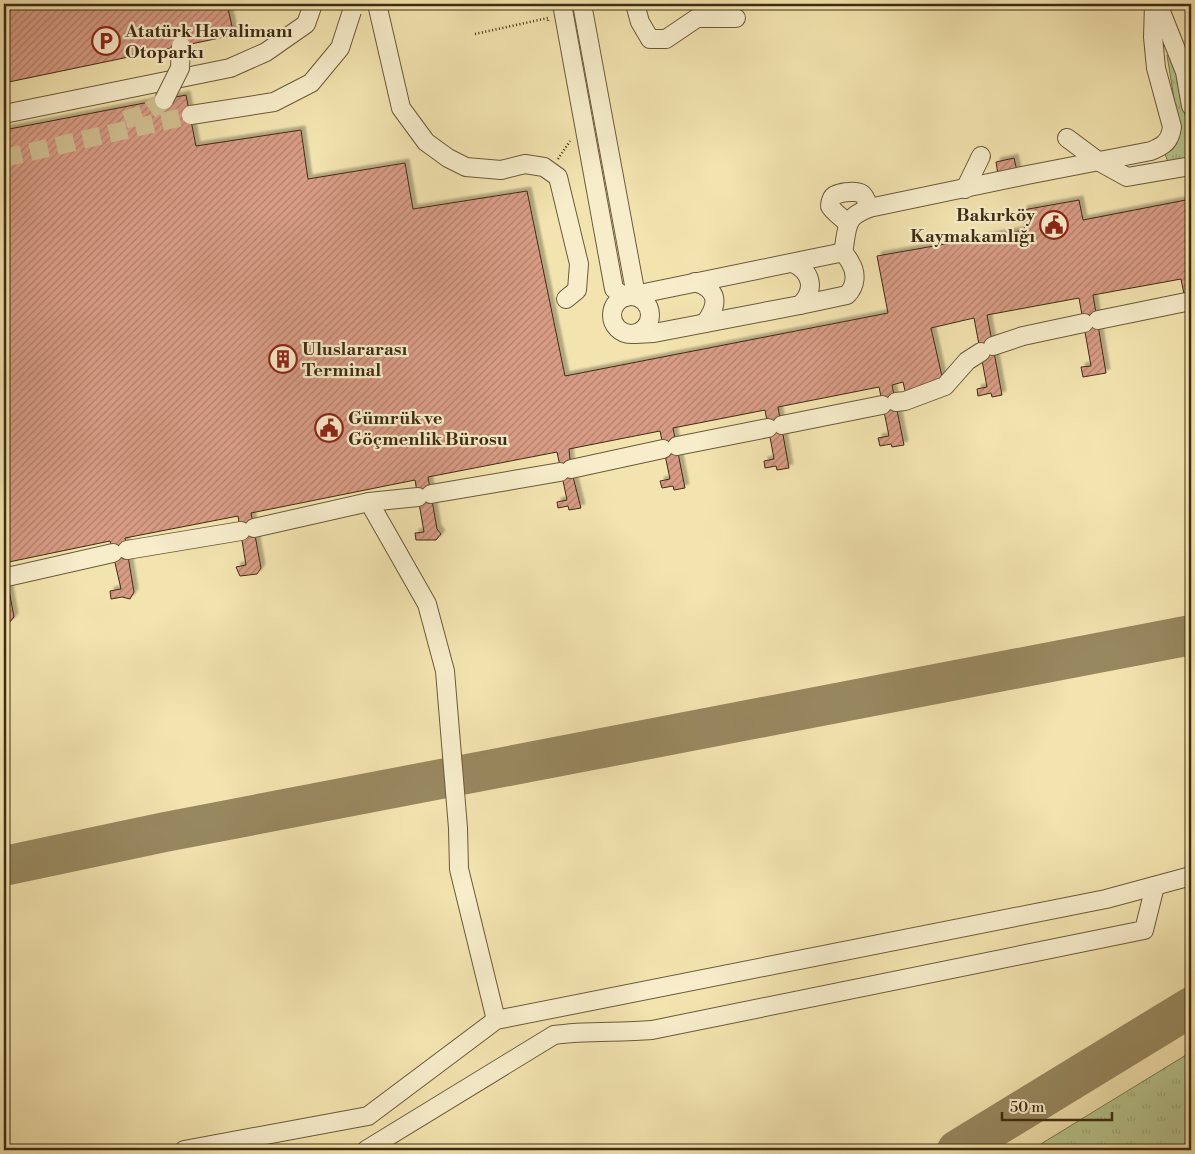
<svg xmlns="http://www.w3.org/2000/svg" width="1195" height="1154" viewBox="0 0 1195 1154" font-family="'Libre Bodoni',serif">
  <defs>
    <pattern id="grass-tufts" width="24" height="20" patternUnits="userSpaceOnUse" patternTransform="scale(1.25)"><rect width="24" height="20" fill="#b7c58d"/><path d="M3 7l-1-3M5 7V3M7 7l1-3M15 17l-1-3M17 17v-4M19 17l1-3" fill="none" stroke="#9ea979"/></pattern>
    <pattern id="building-hatch" width="6" height="6" patternUnits="userSpaceOnUse" patternTransform="scale(1.25)"><rect width="6" height="6" fill="#d89c85"/><path d="M-1 1l2-2M0 6l6-6M5 7l2-2" fill="none" stroke="#b17f6b"/></pattern>
    <filter id="shadow"><feDropShadow dx="4" dy="-4" stdDeviation="1" flood-color="#0004"/></filter>
  </defs>
  <rect width="100%" height="100%" fill="#f3e4af"/>
  <filter id="stains"><feTurbulence type="fractalNoise" baseFrequency=".004" numOctaves="4"/><feColorMatrix values="0 0 0 0 .2 0 0 0 0 .09 0 0 0 0 .02 0 0 0 .5 -.17"/></filter>
  <radialGradient id="worn" r=".72"><stop offset=".6" stop-color="#630" stop-opacity="0"/><stop offset="1" stop-color="#630" stop-opacity=".3"/></radialGradient>
  <g fill="url(#grass-tufts)" stroke="#7a7850">
    <path d="M 1172,54 L 1191,144 L 1191,158 L 1168,162 L 1165,154 C 1176,149 1179,142 1179,130 L 1167,55 Z"/>
    <path d="M 1191,1052 L 1191,1150 L 1031,1150 Z"/>
  </g>
  <g fill="none" stroke-linecap="round" stroke-linejoin="round">
    <g stroke="#988860" stroke-width="40">
      <path d="M 4,866 L 165,832 L 1191,635"/>
      <path d="M 957,1150 L 1191,1007"/>
    </g>
  </g>
  <g fill="url(#building-hatch)" stroke="#3e2c12" filter="url(#shadow)">
    <path d="M 4,4 L 227,4 L 234,35 L 4,83 Z"/>
    <path d="M 186,95 L 196,146 L 301,130 L 308,179 L 405,163 L 413,209 L 527,191 L 565,376 L 888,313 L 877,256 L 1025,230 L 1023,210 L 1079,200 L 1083,220 L 1191,199 L 1191,330 L 1181,279 L 1093,295 L 1106,373 L 1083,377 L 1081,367 L 1091,366 L 1079,298 L 987,315 L 1002,395 L 992,397 L 991,393 L 978,396 L 977,389 L 987,387 L 974,318 L 931,328 L 944,385 L 906,395 L 903,382 L 892,385 L 904,445 L 892,447 L 891,444 L 880,446 L 878,438 L 889,436 L 879,387 L 778,407 L 789,468 L 777,470 L 776,466 L 765,468 L 764,461 L 774,459 L 765,410 L 673,428 L 685,488 L 674,490 L 673,486 L 662,488 L 660,481 L 670,479 L 660,431 L 569,449 L 571,469 L 581,508 L 569,510 L 568,506 L 558,508 L 557,502 L 567,500 L 557,452 L 428,477 L 437,529 L 441,534 L 436,540 L 416,540 L 415,533 L 424,532 L 415,480 L 251,513 L 261,568 L 257,574 L 240,576 L 236,567 L 246,565 L 238,516 L 125,538 L 134,592 L 130,599 L 122,597 L 111,599 L 110,591 L 121,589 L 110,541 L 4,563 L 14,617 L 10,622 L 4,621 L 4,130 Z"/>
    <path d="M 1014,158 L 1017,171 L 998,175 L 996,162 Z"/>
  </g>
  <g fill="none" stroke-linecap="round" stroke-linejoin="round">
    <g stroke="#cfbf90" stroke-width="18" stroke-dasharray="18 9" stroke-linecap="butt">
      <path d="M 125,120 L 146,113 L 164,100"/>
      <path d="M 4,158 L 191,115"/>
    </g>
    <defs>
      <g id="minor">
        <path d="M 377,4 L 401,108 L 426,142 L 448,158 L 466,167 L 501,170 L 525,164 L 544,167 L 558,177 L 579,264 L 577,290 L 566,299"/>
        <path d="M 562,4 L 614,289 L 625,297 L 844,252"/>
        <path d="M 582,4 L 635,290 L 625,297"/>
        <path d="M 635,4 L 640,22 L 650,39 L 666,39 L 697,18 L 736,18"/>
        <path d="M 1158,4 L 1185,72 L 1191,106"/>
        <path d="M 4,114 L 230,68 L 266,52 L 306,24 L 313,4"/>
        <path d="M 1067,138 L 1098,161 L 1127,177 L 1191,166"/>
        <path d="M 965,189 L 981,156"/>
        <path d="M 847,223 C 842,217 834,213 830,206 C 830,204 831,200 832,198 C 835,192 856,190 862,194 C 866,197 867,203 869,208"/>
        <path d="M 695,282 C 719,290 719,304 705,323"/>
        <circle cx="631" cy="315" r="19"/>
        <path d="M 800,305 L 847,295 C 856,286 857,273 850,262 C 849,259 845,256 844,252 C 843,249 845,243 845,240 C 848,220 850,216 869,208 L 1027,175 L 1151,151 C 1163,146 1170,142 1172,127 L 1156,68 L 1153,37 L 1154,4"/>
        <path d="M 1098,320 L 1186,302"/>
        <path d="M 635,334 L 654,333 L 800,305 C 816,290 812,272 793,263"/>
        <path d="M 993,346 L 1023,336 L 1084,323"/>
        <path d="M 896,402 L 905,401 L 945,386 L 967,361 L 981,352"/>
        <path d="M 782,425 L 882,405"/>
        <path d="M 677,446 L 768,428"/>
        <path d="M 571,469 L 663,449"/>
        <path d="M 431,494 L 560,472"/>
        <path d="M 369,502 L 427,604 L 445,671 L 458,828 L 459,869 L 496,1020"/>
        <path d="M 254,528 L 369,502 L 418,497"/>
        <path d="M 127,550 L 241,531"/>
        <path d="M 7,577 L 113,553"/>
        <path d="M 184,1150 L 368,1116 L 496,1020 L 1106,899 L 1191,876"/>
        <path d="M 366,1150 L 554,1035 C 586,1030 619,1033 652,1030 L 1144,930 L 1155,886"/>
      </g>
    </defs>
    <use href="#minor" stroke="#6b5a39" stroke-width="20"/>
    <g stroke="#3e2c12" stroke-width="2.5" stroke-dasharray="1 2.5" stroke-linecap="butt">
      <path d="M 475,34 L 548,18 L 548,21"/>
      <path d="M 558,159 L 570,141"/>
    </g>
    <use href="#minor" stroke="#f7edcb" stroke-width="18"/>
    <defs>
      <g id="minor-bridge">
        <path d="M 164,100 L 180,68 L 181,46"/>
        <path d="M 191,115 L 274,102 L 311,83 L 340,48 L 352,11"/>
      </g>
    </defs>
    <use href="#minor-bridge" stroke="#6b5a39" stroke-width="20" stroke-linecap="butt"/>
    <use href="#minor-bridge" stroke="#f7edcb" stroke-width="18"/>
  </g>
  <defs>
    <symbol id="parking-ring" viewBox="-11 -11 22 22"><circle r="9.5" fill="#f7edcb" stroke="#8f2418" stroke-width="1.5"/><path d="M-3.5-5.5H1a3.5 3.5 0 0 1 0 7H-1V5.5H-3.5ZM-1-3.4V-.6H.8a1.4 1.4 0 0 0 0-2.8Z" fill="#8f2418"/></symbol>
    <symbol id="civic-ring" viewBox="-11 -11 22 22"><circle r="9.5" fill="#f7edcb" stroke="#8f2418" stroke-width="1.5"/><path d="M-.6-6.5H3V-4.5H.6V-3L4-1V1h2V6H-6V1h2V-1L-.6-3ZM-1.2 2.5V6h2.4V2.5Z" fill="#8f2418"/></symbol>
    <symbol id="building-ring" viewBox="-11 -11 22 22"><circle r="9.5" fill="#f7edcb" stroke="#8f2418" stroke-width="1.5"/><path d="M-4-6H4V6H1V3H-1V6H-4ZM-2.5-4.3h1.7v1.8h-1.7ZM.8-4.3h1.7v1.8H.8ZM-2.5-1h1.7V.8h-1.7ZM.8-1h1.7V.8H.8Z" fill="#8f2418"/></symbol>
  </defs>
  <g fill-rule="evenodd">
    <use href="#parking-ring" x="90" y="25" width="32" height="32"/>
    <use href="#civic-ring" x="1038" y="209" width="32" height="32"/>
    <use href="#building-ring" x="267" y="343" width="32" height="32"/>
    <use href="#civic-ring" x="313" y="412" width="32" height="32"/>
  </g>
  <g text-anchor="middle" stroke-width="4.5" stroke-linejoin="round" paint-order="stroke">
    <g font-size="18" font-weight="bold" fill="#3e2c12" stroke="#f7edcb" text-anchor="start">
      <text x="125" y="37">Atatürk Havalimanı<tspan x="125" dy="21">Otoparkı</tspan></text>
      <text x="1035" y="221" text-anchor="end">Bakırköy<tspan x="1035" dy="21">Kaymakamlığı</tspan></text>
      <text x="302" y="355">Uluslararası<tspan x="302" dy="21">Terminal</tspan></text>
      <text x="348" y="424">Gümrük ve<tspan x="348" dy="21">Göçmenlik Bürosu</tspan></text>
    </g>
  </g>
  <rect width="1195" height="1154" fill="none" stroke="#f3e4af" stroke-width="20"/>
  <rect x="5" y="5" width="1185" height="1144" fill="none" stroke="#3e2c12" stroke-width="2.5"/>
  <rect x="10" y="10" width="1175" height="1134" fill="none" stroke="#3e2c12"/>
  <path d="M1002 1112v8h110v-8" fill="none" stroke="#3e2c12" stroke-width="2.5"/>
  <text x="1010" y="1112" font-size="15" fill="#3e2c12" stroke="#f7edcb" stroke-width="4" paint-order="stroke">50 m</text>
  <rect width="100%" height="100%" filter="url(#stains)"/>
  <rect width="100%" height="100%" fill="url(#worn)"/>
</svg>
